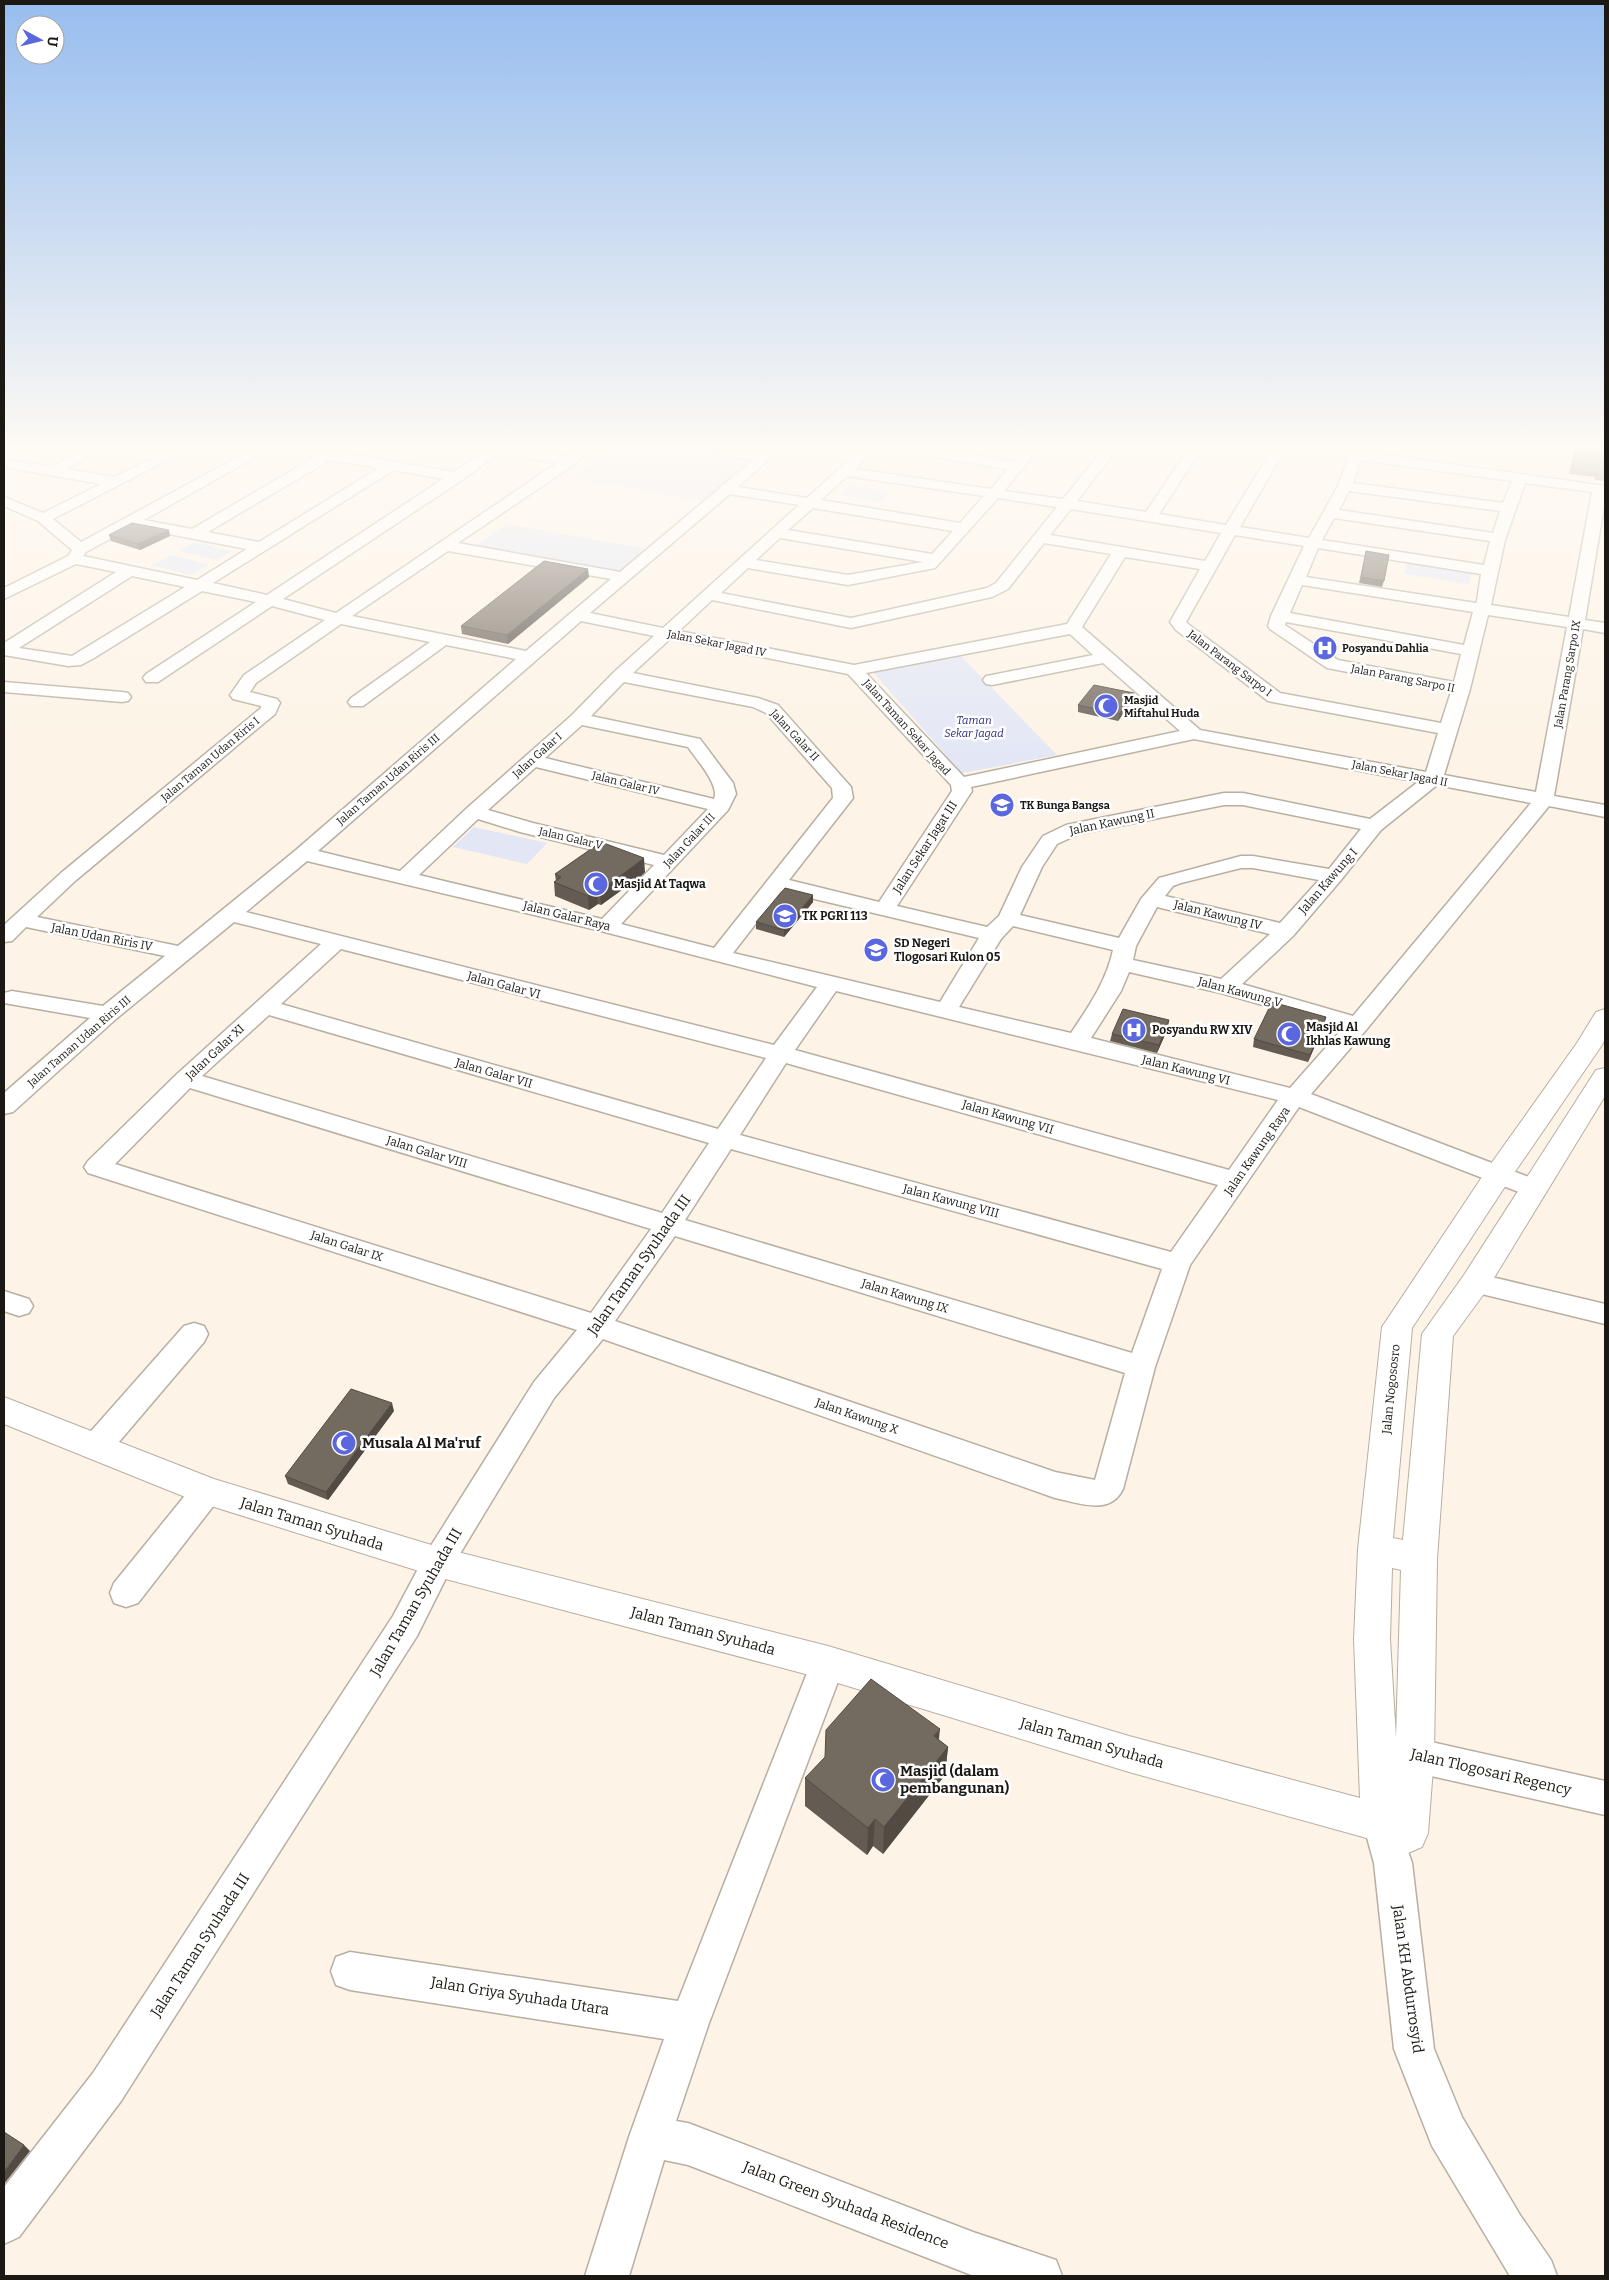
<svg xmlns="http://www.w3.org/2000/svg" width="1609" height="2280" viewBox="0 0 1609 2280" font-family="Bitter,serif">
  <rect width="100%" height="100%" fill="#fdf3e6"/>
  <g fill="#e2e6f5">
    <path d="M 610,451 L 696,451 L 754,461 L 704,501 L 572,478 Z"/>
    <path d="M 850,485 L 890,492 L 880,502 L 839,495 Z"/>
    <path d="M 507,524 L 648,549 L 618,574 L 473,547 Z"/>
    <path d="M 195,542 L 233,551 L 216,560 L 178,551 Z"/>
    <path d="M 172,555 L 209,565 L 190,575 L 152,565 Z"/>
    <path d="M 1408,560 L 1473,570 L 1469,584 L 1404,574 Z"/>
    <path d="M 960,655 L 1057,755 L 962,773 L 872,671 Z"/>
    <path d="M 474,827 L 547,843 L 527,864 L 453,847 Z"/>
  </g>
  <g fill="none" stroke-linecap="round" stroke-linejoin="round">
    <defs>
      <g id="street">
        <path d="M 81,451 L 98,451 L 67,469 L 114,477 L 167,451 L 185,451 L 53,519 L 81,542 L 249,451 L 266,451 L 144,520 L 192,529 L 315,457 L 299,454 L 298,451 L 331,451 L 454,472 L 485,451 L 501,451 L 462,480 L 283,599 L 336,613 L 557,463 L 513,455 L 507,451 L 539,451 L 566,456 L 573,451 L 589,451 L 575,464 L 458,543 L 620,572 L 753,460 L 721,455 L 715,451 L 761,454 L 763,451 L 778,451 L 738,487 L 807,498 L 859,451 L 873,451 L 855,469 L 991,489 L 1008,469 L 923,455 L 917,451 L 951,451 L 1014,462 L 1022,451 L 1036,451 L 1004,491 L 1063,499 L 1102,451 L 1115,451 L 1077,501 L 1146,512 L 1187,451 L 1200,451 L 1159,514 L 1226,525 L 1271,451 L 1284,451 L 1240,527 L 1309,538 L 1338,486 L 1348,458 L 1325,455 L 1319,451 L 1357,451 L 1605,486 L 1605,500 L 1585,620 L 1605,623 L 1605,633 L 1583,629 L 1554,796 L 1605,805 L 1605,817 L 1549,806 L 1366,1030 L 1311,1094 L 1542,1182 L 1546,1188 L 1542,1194 L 1533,1197 L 1524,1194 L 1299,1107 L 1190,1265 L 1155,1367 L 1123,1489 C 1110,1516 1079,1503 1055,1498 L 603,1339 L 554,1398 L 449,1572 L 417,1636 L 121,2101 L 19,2237 L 4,2244 L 4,2187 L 93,2073 L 393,1616 L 427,1552 L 534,1382 L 577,1330 L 88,1173 L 84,1167 L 88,1161 L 177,1074 L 321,944 L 234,922 L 116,1019 L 13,1112 L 4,1114 L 4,1093 L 90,1018 L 4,1003 L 4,993 L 12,991 L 103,1006 L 165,956 L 26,927 L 12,941 L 4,942 L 4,925 L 61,873 L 261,708 L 261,706 L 233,699 L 230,695 L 244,675 L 325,620 L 272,606 L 158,682 L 146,682 L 143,678 L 146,674 L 256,602 L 202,591 L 94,658 L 81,665 L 68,666 L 4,655 L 4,643 L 116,572 L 76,564 L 4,599 L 4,588 L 68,556 L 72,550 L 38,521 L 4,506 L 4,497 L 43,513 L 101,484 L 4,467 L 4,459 L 51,467 ZM 330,460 L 379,468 L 259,542 L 208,532 ZM 1361,460 L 1512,481 L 1503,503 L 1353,483 ZM 394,470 L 443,479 L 267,595 L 213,583 ZM 847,476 L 984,496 L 960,523 L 821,500 ZM 1525,483 L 1592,492 L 1569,617 L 1491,605 L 1505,540 ZM 1349,491 L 1500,511 L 1493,533 L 1339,510 ZM 730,494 L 799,505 L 663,628 L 590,613 ZM 998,498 L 1057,507 L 996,583 L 987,588 L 851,618 L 721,593 L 748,568 L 848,585 L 935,568 ZM 813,508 L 953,531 L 932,554 L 788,530 ZM 1071,509 L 1221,533 L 1205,561 L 1050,535 ZM 1334,518 L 1490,541 L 1484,565 L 1322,540 ZM 132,527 L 247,549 L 197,580 L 83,556 L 86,552 ZM 1235,535 L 1304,546 L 1271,616 L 1268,626 L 1270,629 L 1327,668 L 1451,692 L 1441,723 L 1280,693 L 1188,624 L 1186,622 ZM 780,538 L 923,562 L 848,575 L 756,560 ZM 1044,543 L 1111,554 L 1067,624 L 854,665 L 679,631 L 712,600 L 851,628 L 992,597 L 1008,589 ZM 1318,548 L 1481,574 L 1477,601 L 1476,603 L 1306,577 ZM 448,551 L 611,579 L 526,651 L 352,616 ZM 1125,557 L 1200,569 L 1170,622 L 1176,630 L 1268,701 L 1438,733 L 1426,772 L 1200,730 L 1082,627 ZM 132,576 L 185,587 L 72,656 L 19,648 ZM 1302,585 L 1473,612 L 1464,645 L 1290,613 ZM 1488,615 L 1567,627 L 1536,792 L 1444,775 L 1470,689 ZM 581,621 L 654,636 L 614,672 L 572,715 L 467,808 L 400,871 L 318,851 ZM 1286,622 L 1461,654 L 1454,682 L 1338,660 L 1285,625 ZM 341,624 L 430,642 L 351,698 L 348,702 L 351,706 L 363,706 L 446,645 L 516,659 L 296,850 L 178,946 L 37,917 L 75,881 L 275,714 L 280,703 L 277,699 L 250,692 L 256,683 ZM 1070,634 L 1093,655 L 992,675 L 986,676 L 983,680 L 986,684 L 992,685 L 1103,663 L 1180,731 L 964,777 L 866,673 ZM 670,639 L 848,674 L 951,785 L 952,791 L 879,902 L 789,880 L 853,798 L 851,787 L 778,705 L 758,698 L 633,673 ZM 624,682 L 753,707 L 766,713 L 832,788 L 833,798 L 714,948 L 621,924 L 728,810 L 736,794 L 733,783 L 700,739 L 591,716 ZM 582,725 L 688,747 C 696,759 720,785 714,799 L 545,758 ZM 1194,739 L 1418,782 L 1370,819 L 1243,793 L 1224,793 L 1066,825 L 1043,836 L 1022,867 L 999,916 L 987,927 L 897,906 L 972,791 L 971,787 ZM 536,767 L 708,809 L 664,855 L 533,823 L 488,810 ZM 1437,785 L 1531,803 L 1353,1016 L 1242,984 L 1293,936 L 1341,880 L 1381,830 ZM 1224,805 L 1243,805 L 1361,829 L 1329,869 L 1253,856 L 1241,856 L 1159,878 L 1141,899 L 1119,938 L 1020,915 L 1042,867 L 1057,844 L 1079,834 ZM 478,819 L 520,832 L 654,865 L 602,919 L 419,875 ZM 307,861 L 593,929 L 817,987 L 774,1045 L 246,912 ZM 1241,868 L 1253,868 L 1319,880 L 1280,923 L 1165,896 L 1173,886 L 1181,883 ZM 781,891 L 979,938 L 940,1002 L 733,953 ZM 1157,907 L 1270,934 L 1221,979 L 1133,960 L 1136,946 ZM 1013,926 L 1113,950 C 1106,982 1089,1006 1071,1033 L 959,1007 L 1001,939 ZM 341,949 L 766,1058 L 718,1129 L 281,1004 ZM 1129,972 L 1221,993 L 1343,1028 L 1290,1088 L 1091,1038 L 1121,991 ZM 836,991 L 1278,1100 L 1229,1170 L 795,1050 ZM 269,1015 L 709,1143 L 662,1213 L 202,1076 ZM 786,1063 L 1218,1185 L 1171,1252 L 740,1135 ZM 190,1088 L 651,1229 L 591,1313 L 115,1164 ZM 731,1149 L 1162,1269 L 1132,1353 L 685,1220 ZM 675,1236 L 1125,1373 L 1095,1480 L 1055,1472 L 615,1321 Z"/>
        <path d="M 4,682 L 122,692 L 128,693 L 131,697 L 128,701 L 122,702 L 4,692 Z"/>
        <path d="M 1475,1273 L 1605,1304 L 1605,1324 L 1465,1290 L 1461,1283 L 1465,1276 Z"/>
        <path d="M 4,1291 L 29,1299 L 33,1306 L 29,1313 L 19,1316 L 4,1311 Z"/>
        <path d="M 194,1323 L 204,1326 L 208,1334 L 204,1342 L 107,1456 L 96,1459 L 85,1456 L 81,1447 L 85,1438 L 184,1326 Z"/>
        <path d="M 207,1478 L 218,1482 L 222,1491 L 218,1500 L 138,1603 L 126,1607 L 114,1603 L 110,1593 L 114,1583 L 196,1482 Z"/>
        <path d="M 828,1648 L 840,1652 L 845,1663 L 709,2023 L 676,2121 L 688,2123 L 973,2232 L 1056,2260 L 1062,2276 L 974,2276 L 688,2165 L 664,2160 L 629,2276 L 585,2276 L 629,2137 L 664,2039 L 350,1990 L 336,1985 L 331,1971 L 336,1957 L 350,1952 L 678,2001 L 811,1663 L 816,1652 Z"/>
        <path d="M 1400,1735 L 1605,1781 L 1605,1815 L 1400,1769 L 1388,1764 L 1382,1752 L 1388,1740 Z"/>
        <path d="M 1381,1805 L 1394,1810 L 1412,1863 L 1434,2049 L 1462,2117 L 1520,2215 L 1551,2260 L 1557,2276 L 1510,2276 L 1432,2146 L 1394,2049 L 1374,1863 L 1363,1823 L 1368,1810 Z"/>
      </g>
      <path id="secondary" d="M 1605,1009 L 1605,1039 L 1602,1045 L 1508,1182 L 1412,1328 L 1393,1538 L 1403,1540 L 1422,1334 L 1464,1275 L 1596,1070 L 1605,1068 L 1605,1096 L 1486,1291 L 1453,1336 L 1437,1559 L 1434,1755 L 1428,1833 L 1422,1847 L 1408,1853 L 1381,1842 L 1129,1772 L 828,1680 L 438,1577 L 195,1501 L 4,1424 L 4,1397 L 214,1479 L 438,1547 L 828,1646 L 1129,1736 L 1360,1798 L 1354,1639 L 1358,1549 L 1382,1327 L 1488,1168 L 1577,1043 L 1596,1012 ZM 1392,1568 L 1401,1570 L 1396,1738 L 1390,1639 Z"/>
    </defs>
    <use href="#street" stroke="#b7afa2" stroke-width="3"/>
    <use href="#secondary" stroke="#b7afa2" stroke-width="2"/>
    <use href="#street" fill="#fff" fill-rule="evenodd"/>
    <use href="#secondary" fill="#fff" fill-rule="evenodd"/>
  </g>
  <g fill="#645c53">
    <path d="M 1574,451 L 1605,451 L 1605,481 L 1595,480 L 1595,477 L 1569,474 Z"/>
    <path d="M 109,535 L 170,536 L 140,550 L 111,541 Z"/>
    <path d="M 1366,551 L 1384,581 L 1382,587 L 1359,583 Z"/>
    <path d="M 589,577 L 508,644 L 462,634 L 461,626 Z"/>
    <path d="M 1133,700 L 1118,721 L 1078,712 L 1078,705 Z"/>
    <path d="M 645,872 L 641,876 L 601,905 L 598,904 L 589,910 L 555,896 L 554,882 L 556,881 L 555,874 Z"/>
    <path d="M 813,895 L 813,902 L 784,937 L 756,929 L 756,922 Z"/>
    <path d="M 1326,1017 L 1324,1025 L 1308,1062 L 1253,1047 L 1254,1039 Z"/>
    <path d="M 1168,1028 L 1157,1053 L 1110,1041 L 1112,1034 Z"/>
    <path d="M 394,1411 L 328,1500 L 288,1484 L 285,1476 Z"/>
    <path d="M 939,1740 L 948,1747 L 945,1775 L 883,1854 L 873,1846 L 867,1855 L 805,1806 L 805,1778 Z"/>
  </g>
  <g fill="#514b43">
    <path d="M 169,530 L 170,536 L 140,550 L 138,544 Z"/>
    <path d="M 588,569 L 589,577 L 508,644 L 507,635 Z"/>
    <path d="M 1134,693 L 1133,700 L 1118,721 L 1119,714 Z"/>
    <path d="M 644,858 L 645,872 L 641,876 L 601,905 L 600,891 Z"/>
    <path d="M 597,890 L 598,904 L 589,910 L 588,896 Z"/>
    <path d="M 813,895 L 813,902 L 784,937 L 784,930 Z"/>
    <path d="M 1326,1017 L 1324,1025 L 1308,1062 L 1310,1055 Z"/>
    <path d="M 1169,1020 L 1168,1028 L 1157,1053 L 1159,1045 Z"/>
    <path d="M 392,1403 L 394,1411 L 328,1500 L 326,1492 Z"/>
    <path d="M 940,1729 L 937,1757 L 934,1736 Z"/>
    <path d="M 948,1747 L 945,1775 L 883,1854 L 884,1827 Z"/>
    <path d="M 875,1819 L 873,1846 L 867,1855 L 868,1828 Z"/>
    <path d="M 24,2145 L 30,2151 L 4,2184 L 4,2172 Z"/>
  </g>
  <g fill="#746b60" stroke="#514b43">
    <path d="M 1575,451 L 1605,451 L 1605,469 L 1598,468 L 1599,466 L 1573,462 Z"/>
    <path d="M 132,523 L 169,530 L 138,544 L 109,535 Z"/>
    <path d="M 1366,551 L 1389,555 L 1384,581 L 1361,577 Z"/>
    <path d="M 544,561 L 588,569 L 507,635 L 461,626 Z"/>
    <path d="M 1094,685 L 1134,693 L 1119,714 L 1078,705 Z"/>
    <path d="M 601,842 L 644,858 L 639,862 L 600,891 L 597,890 L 588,896 L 554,882 L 561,877 L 555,874 Z"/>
    <path d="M 785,888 L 813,895 L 784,930 L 756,922 Z"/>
    <path d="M 1272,1002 L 1326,1017 L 1310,1055 L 1254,1039 Z"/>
    <path d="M 1123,1009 L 1169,1020 L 1159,1045 L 1112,1034 Z"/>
    <path d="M 351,1389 L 392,1403 L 326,1492 L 285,1476 Z"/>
    <path d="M 871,1679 L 940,1729 L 934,1736 L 948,1747 L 884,1827 L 875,1819 L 868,1828 L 805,1778 L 825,1757 L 826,1730 Z"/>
    <path d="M 4,2132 L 24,2145 L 4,2172 Z"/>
  </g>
  <linearGradient id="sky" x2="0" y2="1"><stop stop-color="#97bdef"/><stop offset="0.58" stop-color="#fefaf4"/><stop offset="1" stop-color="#fefaf4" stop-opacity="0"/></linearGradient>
  <rect width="1609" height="771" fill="url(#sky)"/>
  <defs>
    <symbol id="hospital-disc" viewBox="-11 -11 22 22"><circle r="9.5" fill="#5a67de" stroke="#fff"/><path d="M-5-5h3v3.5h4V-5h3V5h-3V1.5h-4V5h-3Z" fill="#fff"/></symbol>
    <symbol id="mosque-disc" viewBox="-11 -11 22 22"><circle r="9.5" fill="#5a67de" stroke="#fff"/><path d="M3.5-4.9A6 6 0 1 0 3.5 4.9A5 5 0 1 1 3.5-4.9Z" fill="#fff"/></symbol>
    <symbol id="school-disc" viewBox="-11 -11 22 22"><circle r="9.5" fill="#5a67de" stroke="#fff"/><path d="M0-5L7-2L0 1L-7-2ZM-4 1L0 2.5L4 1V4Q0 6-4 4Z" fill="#fff"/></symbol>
  </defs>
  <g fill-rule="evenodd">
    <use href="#hospital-disc" x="1311" y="634" width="28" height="28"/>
    <use href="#mosque-disc" x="1092" y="692" width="28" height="28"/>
    <use href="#school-disc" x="988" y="791" width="28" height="28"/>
    <use href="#mosque-disc" x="582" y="870" width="28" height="28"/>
    <use href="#school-disc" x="771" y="902" width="28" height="28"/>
    <use href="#school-disc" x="862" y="936" width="28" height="28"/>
    <use href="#hospital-disc" x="1120" y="1016" width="28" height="28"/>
    <use href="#mosque-disc" x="1275" y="1020" width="28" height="28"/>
    <use href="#mosque-disc" x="330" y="1429" width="28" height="28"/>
    <use href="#mosque-disc" x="869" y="1766" width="28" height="28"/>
  </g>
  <g text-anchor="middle" stroke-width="5" stroke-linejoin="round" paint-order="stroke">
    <g font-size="11" fill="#1c1914" stroke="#fff">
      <text transform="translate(717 643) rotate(11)" y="4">Jalan Sekar Jagad IV</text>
      <text transform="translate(1230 663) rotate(37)" y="4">Jalan Parang Sarpo I</text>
      <text transform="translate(1567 674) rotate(-80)" y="4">Jalan Parang Sarpo IX</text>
      <text transform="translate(1403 678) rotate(11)" y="4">Jalan Parang Sarpo II</text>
      <text transform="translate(907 727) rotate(48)" y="4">Jalan Taman Sekar Jagad</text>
      <text transform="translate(795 735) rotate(47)" y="4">Jalan Galar II</text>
      <text transform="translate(537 755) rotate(-42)" y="4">Jalan Galar I</text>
      <text transform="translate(210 759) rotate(-40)" y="4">Jalan Taman Udan Riris I</text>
      <text transform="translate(1400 773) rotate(11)" y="4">Jalan Sekar Jagad II</text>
      <text transform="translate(388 779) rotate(-41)" y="4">Jalan Taman Udan Riris III</text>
      <text transform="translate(626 783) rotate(14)" y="4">Jalan Galar IV</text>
      <text transform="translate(571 838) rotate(13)" y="4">Jalan Galar V</text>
      <text transform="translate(689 840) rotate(-47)" y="4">Jalan Galar III</text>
      <text transform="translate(79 1041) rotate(-41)" y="4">Jalan Taman Udan Riris III</text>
    </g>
    <g font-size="11" font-weight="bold" fill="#1c1914" stroke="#fff" text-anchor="start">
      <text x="1342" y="652">Posyandu Dahlia</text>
      <text x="1124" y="704">Masjid<tspan x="1124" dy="13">Miftahul Huda</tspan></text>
      <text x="1020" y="809">TK Bunga Bangsa</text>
    </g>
    <g font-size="11" font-style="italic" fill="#272a81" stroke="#fff">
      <text x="974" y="724">Taman<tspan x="974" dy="13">Sekar Jagad</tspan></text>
    </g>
    <g font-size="12" fill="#1c1914" stroke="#fff">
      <text transform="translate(1112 822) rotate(-12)" y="4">Jalan Kawung II</text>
      <text transform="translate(925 847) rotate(-57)" y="4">Jalan Sekar Jagat III</text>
      <text transform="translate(1328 881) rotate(-49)" y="4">Jalan Kawung I</text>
      <text transform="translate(1218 915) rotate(14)" y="4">Jalan Kawung IV</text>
      <text transform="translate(567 916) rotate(14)" y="4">Jalan Galar Raya</text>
      <text transform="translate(102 937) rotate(11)" y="4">Jalan Udan Riris IV</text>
      <text transform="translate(504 985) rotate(15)" y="4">Jalan Galar VI</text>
      <text transform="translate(1240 992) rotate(15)" y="4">Jalan Kawung V</text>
      <text transform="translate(215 1052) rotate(-43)" y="4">Jalan Galar XI</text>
      <text transform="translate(1186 1070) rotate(14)" y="4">Jalan Kawung VI</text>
      <text transform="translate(494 1073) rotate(16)" y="4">Jalan Galar VII</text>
      <text transform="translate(1008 1117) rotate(16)" y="4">Jalan Kawung VII</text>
      <text transform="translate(1257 1151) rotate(-55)" y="4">Jalan Kawung Raya</text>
      <text transform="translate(427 1152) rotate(17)" y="4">Jalan Galar VIII</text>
      <text transform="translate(951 1201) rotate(15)" y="4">Jalan Kawung VIII</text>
      <text transform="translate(347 1246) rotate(18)" y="4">Jalan Galar IX</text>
      <text transform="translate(905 1296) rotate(17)" y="4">Jalan Kawung IX</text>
      <text transform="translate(1391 1389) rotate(-84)" y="4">Jalan Nogososro</text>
      <text transform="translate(857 1416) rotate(19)" y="4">Jalan Kawung X</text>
    </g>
    <g font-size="12" font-weight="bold" fill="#1c1914" stroke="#fff" text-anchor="start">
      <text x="614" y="888">Masjid At Taqwa</text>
      <text x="802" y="920">TK PGRI 113</text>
      <text x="894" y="947">SD Negeri<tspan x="894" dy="14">Tlogosari Kulon 05</tspan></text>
      <text x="1306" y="1031">Masjid Al<tspan x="1306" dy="14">Ikhlas Kawung</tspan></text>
      <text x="1152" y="1034">Posyandu RW XIV</text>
    </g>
    <g font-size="15" fill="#1c1914" stroke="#fff">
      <text transform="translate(639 1265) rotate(-55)" y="5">Jalan Taman Syuhada III</text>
      <text transform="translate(312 1524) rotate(17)" y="5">Jalan Taman Syuhada</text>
      <text transform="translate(416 1602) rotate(-60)" y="5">Jalan Taman Syuhada III</text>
      <text transform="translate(703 1631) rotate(15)" y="5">Jalan Taman Syuhada</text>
      <text transform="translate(1092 1743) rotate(16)" y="5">Jalan Taman Syuhada</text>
      <text transform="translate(1491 1772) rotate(13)" y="5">Jalan Tlogosari Regency</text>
      <text transform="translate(200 1945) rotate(-57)" y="5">Jalan Taman Syuhada III</text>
      <text transform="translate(1408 1979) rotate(82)" y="5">Jalan KH Abdurrosyid</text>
      <text transform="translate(520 1996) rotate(9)" y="5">Jalan Griya Syuhada Utara</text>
      <text transform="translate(846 2205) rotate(21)" y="5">Jalan Green Syuhada Residence</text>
    </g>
    <g font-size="15" font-weight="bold" fill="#1c1914" stroke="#fff" text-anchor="start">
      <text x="362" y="1448">Musala Al Ma'ruf</text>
      <text x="900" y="1776">Masjid (dalam<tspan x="900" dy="17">pembangunan)</tspan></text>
    </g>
  </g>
  <rect width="1609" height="2280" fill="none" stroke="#1c1914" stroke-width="10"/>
  <g transform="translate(40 40) rotate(97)"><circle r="24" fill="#ffffff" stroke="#a4a3a1"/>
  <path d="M0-4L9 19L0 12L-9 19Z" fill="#5a67de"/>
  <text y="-8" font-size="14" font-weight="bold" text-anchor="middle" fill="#1c1914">U</text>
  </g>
</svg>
